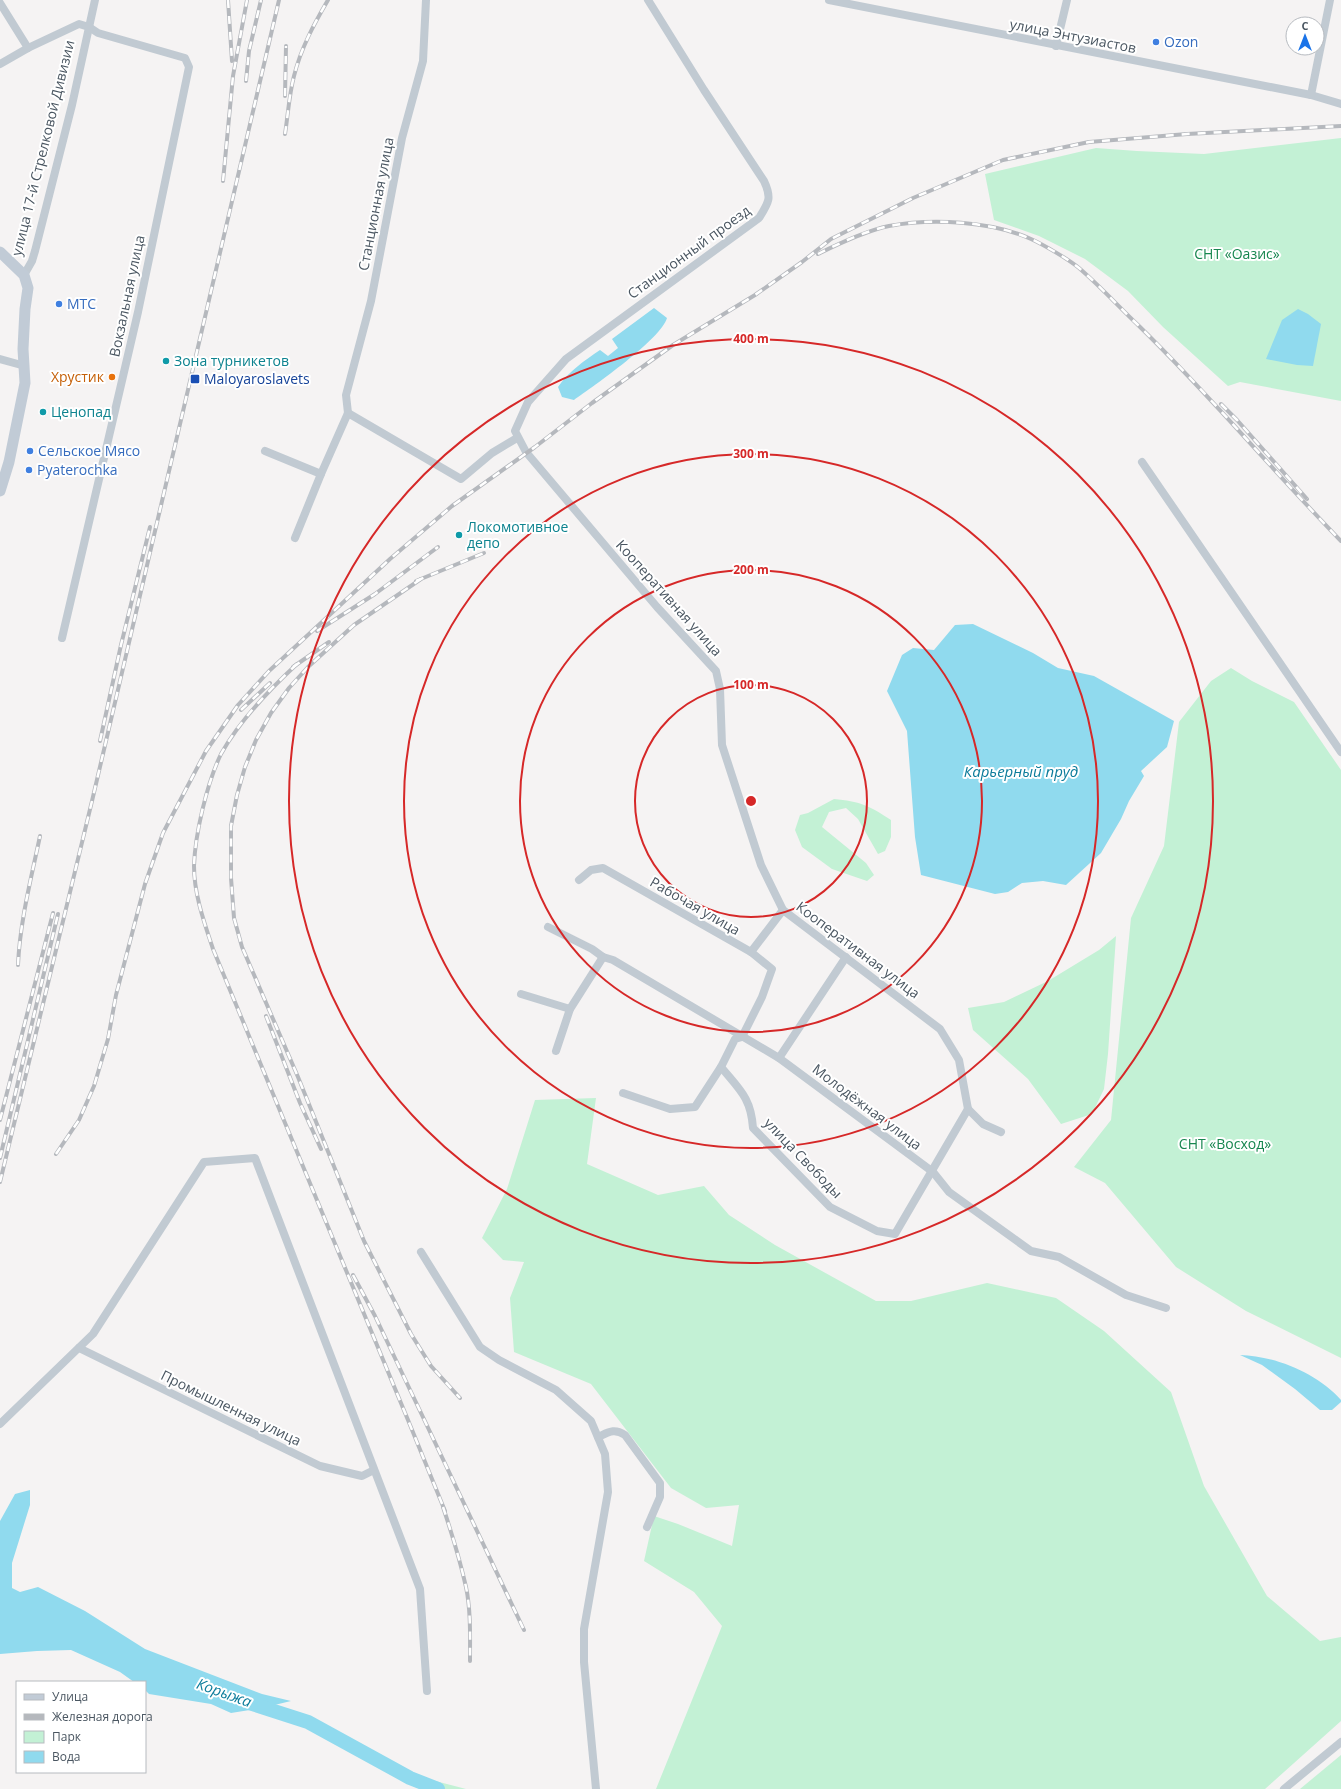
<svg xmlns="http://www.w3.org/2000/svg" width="1341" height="1789" viewBox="0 0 1341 1789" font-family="'Open Sans',sans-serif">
  <rect width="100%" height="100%" fill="#f5f3f3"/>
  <g fill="#c3f1d5">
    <path d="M 1341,138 L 1341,401 L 1240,382 L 1228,386 L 1163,327 L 1128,291 L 1085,259 L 1039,236 L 994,220 L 985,174 L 1096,148 L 1137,151 L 1204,154 Z"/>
    <path d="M 1231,668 L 1252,681 L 1294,702 L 1341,770 L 1341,1358 L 1246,1311 L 1176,1267 L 1105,1183 L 1074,1167 L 1111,1120 L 1131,918 L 1164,846 L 1179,722 L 1211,681 Z"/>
    <path d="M 834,799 C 859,801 870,806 891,820 L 891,837 L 885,851 L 878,854 L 858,819 L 846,808 L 829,812 L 822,827 L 866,863 L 874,875 L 867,881 L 832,869 L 802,847 L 795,830 L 800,815 L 808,813 Z"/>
    <path d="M 1116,936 L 1108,1054 L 1104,1089 L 1092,1114 L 1061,1124 L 1028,1079 L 973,1030 L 968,1008 L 1004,1002 L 1048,981 L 1099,950 Z"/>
    <path d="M 596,1098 L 587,1164 L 658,1195 L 704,1186 L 729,1215 L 775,1245 L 876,1301 L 911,1301 L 987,1283 L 1056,1298 L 1104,1331 L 1171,1392 L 1204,1486 L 1267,1596 L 1320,1641 L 1341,1637 L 1341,1721 L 1265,1789 L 656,1789 L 722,1626 L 694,1592 L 644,1561 L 654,1516 L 678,1524 L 732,1546 L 739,1505 L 706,1508 L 671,1488 L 591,1384 L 514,1352 L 510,1298 L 524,1262 L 503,1260 L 482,1238 L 507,1189 L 535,1100 Z"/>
    <path d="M 1341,1755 L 1341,1789 L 1300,1789 Z"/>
    <path d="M 424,1778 L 466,1789 L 423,1789 Z"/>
  </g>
  <g fill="#90daee">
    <path d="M 654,308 L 667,318 C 661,339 594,386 574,400 L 562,397 L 558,387 C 569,371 584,361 600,350 L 608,356 L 618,348 L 612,339 Z"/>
    <path d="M 1298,309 L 1308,314 L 1321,324 L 1313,366 L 1297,365 L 1266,359 L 1282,320 Z"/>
    <path d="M 973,624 L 1033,653 L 1058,668 L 1094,676 L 1174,721 L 1167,747 L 1141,771 L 1144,776 L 1129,801 L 1121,819 L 1101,853 L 1066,885 L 1043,881 L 1022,883 L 1008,892 L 995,894 L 921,875 L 915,837 L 907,731 L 887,691 L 902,655 L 913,648 L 934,650 L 955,625 Z"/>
    <path d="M 1240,1355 C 1275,1356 1317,1373 1341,1400 L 1341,1402 L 1332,1410 L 1320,1410 L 1295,1389 L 1262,1365 Z"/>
    <path d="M 30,1490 L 30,1505 L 12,1563 L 12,1588 L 20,1592 L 38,1587 L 85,1611 L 145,1649 L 262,1694 L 291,1701 L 262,1708 L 231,1713 L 211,1704 L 149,1694 L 145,1690 L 145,1682 L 134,1682 L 120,1672 L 71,1650 L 37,1651 L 0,1654 L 0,1521 L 15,1494 Z"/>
  </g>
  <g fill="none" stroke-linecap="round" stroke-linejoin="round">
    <path stroke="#90daee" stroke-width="14" d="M 246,1702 L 308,1722 L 410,1778 L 438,1789"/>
    <g stroke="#c1cad2" stroke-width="8">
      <path d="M 648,0 L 704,90 L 764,181 C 772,198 769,202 759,218 L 566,359 L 528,402 L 515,431 L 526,452 L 657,607 L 716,671 L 720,689 L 722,745 L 761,865 L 783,910 L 940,1029 L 959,1060 L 968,1109 L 983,1124 L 1001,1132"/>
      <path d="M 829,0 L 1311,95 L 1341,104"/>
      <path d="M 0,3 L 28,48"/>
      <path d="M 1056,46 L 1067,0"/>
      <path d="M 0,64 L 28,48 L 79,24 L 89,27 L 98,33 L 185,58 L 189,67 L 138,312 L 62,638"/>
      <path d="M 1311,95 L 1330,0"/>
      <path d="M 24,275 L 32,261 L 35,251 L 72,105 L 95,0"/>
      <path d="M 0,359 L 25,366"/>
      <path d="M 348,413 L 461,479 L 492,453 L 517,438"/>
      <path d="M 265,451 L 321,474 L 348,413 L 346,395 L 371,301 L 402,138 L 423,61 L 426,0"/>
      <path d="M 1142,462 L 1341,752"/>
      <path d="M 295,538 L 321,474"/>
      <path d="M 579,880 L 591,870 L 603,868 L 751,952 L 772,969 L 762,997 L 742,1037 L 735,1039 L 721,1067 L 695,1107 L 670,1109 L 623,1093"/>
      <path d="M 548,927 L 592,949 L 603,957 L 613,960 L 779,1058 L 933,1172 L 949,1192 L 1031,1251 L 1059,1257 L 1126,1295 L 1166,1308"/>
      <path d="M 751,952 L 783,910"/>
      <path d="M 521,994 L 570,1009"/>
      <path d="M 556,1051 L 570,1009 L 603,957"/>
      <path d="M 779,1058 L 846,957"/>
      <path d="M 721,1067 C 740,1090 751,1098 753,1128 L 830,1207 L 877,1231 L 895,1234 L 968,1109"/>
      <path d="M 421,1252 L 480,1347 L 499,1360 L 556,1390 L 591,1421 L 605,1454 L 608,1492 L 584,1629 L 584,1662 L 596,1789"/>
      <path d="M 79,1348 L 320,1466 L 362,1476 L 374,1470"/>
      <path d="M 0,1424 L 93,1334 L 204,1162 L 255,1158 L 420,1589 L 427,1691"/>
      <path d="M 598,1437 C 609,1432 614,1428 625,1435 L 660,1483 L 660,1497 L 647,1527"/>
      <path d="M 1284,1789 L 1341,1742"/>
    </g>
    <path stroke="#c1cbd6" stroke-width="11" d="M 0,252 L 24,275 L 28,288 L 25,309 L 23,349 L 25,383 L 9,462 L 0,491"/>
    <defs>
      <g id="rail">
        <path d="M 228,0 L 232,61"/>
        <path d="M 246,81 L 249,51 L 261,0"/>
        <path d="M 285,96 L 286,46"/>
        <path d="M 285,134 C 288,115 289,95 294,76 C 301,48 314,24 328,0"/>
        <path d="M 223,181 L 233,76 L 247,0"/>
        <path d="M 818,254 C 840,243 865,231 889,226 C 932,218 991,221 1031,239 C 1044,245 1068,259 1079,268 C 1100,286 1118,306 1138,325 C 1209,394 1272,470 1341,541"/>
        <path d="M 1221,404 L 1237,420 L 1307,499"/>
        <path d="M 421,579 L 354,625 L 308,667 L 289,688 L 271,713 L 256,740 L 245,767 L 237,795 L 231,826 L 231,878 L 234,918 L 242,947 L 298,1077 L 364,1241 L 411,1334 L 431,1366 L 460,1398"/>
        <path d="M 416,581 L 484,553"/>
        <path d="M 317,631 L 375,594 L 438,547"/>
        <path d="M 297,664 C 269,690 240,720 221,754 C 207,783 195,834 194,866 C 194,894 204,922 213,949 L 408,1420 L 445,1511"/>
        <path d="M 293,667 L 329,642"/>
        <path d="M 241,710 L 270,683"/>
        <path d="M 100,741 L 121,645 L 150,527"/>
        <path d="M 18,965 C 20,921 31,879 40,836"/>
        <path d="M 266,1016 L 300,1103 L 321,1149"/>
        <path d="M 0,1120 L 53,913"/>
        <path d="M 56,1154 L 79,1120 L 94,1086 L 108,1039 L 116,995 L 145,884 L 163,833 L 206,751 L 238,705 L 269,671 L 390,559 L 452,506 L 535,447 L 592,403 L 673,345 L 755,295 L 802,262 L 831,239 L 913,198 L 1003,160 L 1089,142 L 1187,134 L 1341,126"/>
        <path d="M 0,1158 L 58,914"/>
        <path d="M 0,1182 L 92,801 L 279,0"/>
        <path d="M 353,1275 L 375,1316 L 524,1630"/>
        <path d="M 443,1507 C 452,1534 460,1560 466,1587 C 471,1611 470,1637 470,1661"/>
      </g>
    </defs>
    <use href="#rail" stroke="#b5b8bd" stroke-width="4"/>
    <use href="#rail" stroke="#fff" stroke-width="2.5" stroke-dasharray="8" stroke-linecap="butt"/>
  </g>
  <g fill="none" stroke="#d62828" stroke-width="2">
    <circle cx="751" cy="801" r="116"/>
    <circle cx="751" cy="801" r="231"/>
    <circle cx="751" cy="801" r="347"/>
    <circle cx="751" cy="801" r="462"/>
  </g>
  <g fill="#3f7fe0" stroke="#fff" stroke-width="1.5">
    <circle cx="1156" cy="42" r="4"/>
    <circle cx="59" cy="304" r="4"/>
    <circle cx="30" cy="451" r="4"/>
    <circle cx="29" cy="470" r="4"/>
  </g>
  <g fill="#0f9aa8" stroke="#fff" stroke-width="1.5">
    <circle cx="166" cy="361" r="4"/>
    <circle cx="43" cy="412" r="4"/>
    <circle cx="459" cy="535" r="4"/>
  </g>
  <circle fill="#e8710a" stroke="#fff" stroke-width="1.5" cx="112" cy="377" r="4"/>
  <rect fill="#1a4fb4" stroke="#fff" stroke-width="1.5" x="190" y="374" width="10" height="10" rx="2"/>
  <g text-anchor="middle" stroke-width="4" stroke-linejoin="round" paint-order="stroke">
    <g font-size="14" fill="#4a5661" stroke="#fff">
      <text transform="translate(1073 36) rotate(11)" y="5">улица Энтузиастов</text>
      <text transform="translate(43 148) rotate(-76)" y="5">улица 17-й Стрелковой Дивизии</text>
      <text transform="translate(376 204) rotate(-79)" y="5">Станционная улица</text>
      <text transform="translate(689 252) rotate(-36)" y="5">Станционный проезд</text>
      <text transform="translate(127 296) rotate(-78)" y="5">Вокзальная улица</text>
      <text transform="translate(669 598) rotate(48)" y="5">Кооперативная улица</text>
      <text transform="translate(695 906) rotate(30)" y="5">Рабочая улица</text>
      <text transform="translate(858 950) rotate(37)" y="5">Кооперативная улица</text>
      <text transform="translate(867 1107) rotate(37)" y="5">Молодёжная улица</text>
      <text transform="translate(803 1158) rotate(46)" y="5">улица Свободы</text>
      <text transform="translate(231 1408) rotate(26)" y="5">Промышленная улица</text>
    </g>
    <g font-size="14" fill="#366cbe" stroke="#fff" text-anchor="start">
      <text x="1164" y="47">Ozon</text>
      <text x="67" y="309">МТС</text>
      <text x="38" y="456">Сельское Мясо</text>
      <text x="37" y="475">Pyaterochka</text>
    </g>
    <g font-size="14" fill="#17864f" stroke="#fff">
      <text x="1237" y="259">СНТ «Оазис»</text>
      <text x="1225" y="1149">СНТ «Восход»</text>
    </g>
    <g font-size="14" fill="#0d838f" stroke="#fff" text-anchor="start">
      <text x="174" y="366">Зона турникетов</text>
      <text x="51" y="417">Ценопад</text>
      <text x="467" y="532">Локомотивное<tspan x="467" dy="16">депо</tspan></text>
    </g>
    <g font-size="14" fill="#c56008" stroke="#fff" text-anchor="end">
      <text x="104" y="382">Хрустик</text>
    </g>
    <g font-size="14" fill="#164399" stroke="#fff" text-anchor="start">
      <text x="204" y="384">Maloyaroslavets</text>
    </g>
    <g font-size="15" font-style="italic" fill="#0c7c9b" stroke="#fff">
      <text x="1021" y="777">Карьерный пруд</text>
      <text transform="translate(224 1693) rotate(20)" y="5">Корыжа</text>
    </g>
  </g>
  <circle cx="751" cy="801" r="6" fill="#d62828" stroke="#fff" stroke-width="2"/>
  <g font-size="12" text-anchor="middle" font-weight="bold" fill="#d62828" stroke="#fff" stroke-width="4" stroke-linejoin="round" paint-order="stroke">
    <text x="751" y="343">400 m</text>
    <text x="751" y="458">300 m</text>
    <text x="751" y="574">200 m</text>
    <text x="751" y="689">100 m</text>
  </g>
  <rect x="16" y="1681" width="130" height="92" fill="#ffffff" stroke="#b7bbc0"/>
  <rect x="24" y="1694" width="20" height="6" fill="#c1cbd6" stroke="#b7bbc0"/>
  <text x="52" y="1701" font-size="12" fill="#4a5661">Улица</text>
  <rect x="24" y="1714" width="20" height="6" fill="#b5b8bd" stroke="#b7bbc0"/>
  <text x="52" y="1721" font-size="12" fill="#4a5661">Железная дорога</text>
  <rect x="24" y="1731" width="20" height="12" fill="#c3f1d5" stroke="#b7bbc0"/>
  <text x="52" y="1741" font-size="12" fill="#4a5661">Парк</text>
  <rect x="24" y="1751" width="20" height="12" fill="#90daee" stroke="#b7bbc0"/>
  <text x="52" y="1761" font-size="12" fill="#4a5661">Вода</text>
  <g transform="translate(1305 36)"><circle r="19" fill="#ffffff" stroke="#b7bbc0"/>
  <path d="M0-3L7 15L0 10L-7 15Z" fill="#1a73e8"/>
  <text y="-6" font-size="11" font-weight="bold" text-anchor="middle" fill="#4a5661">С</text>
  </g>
</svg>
